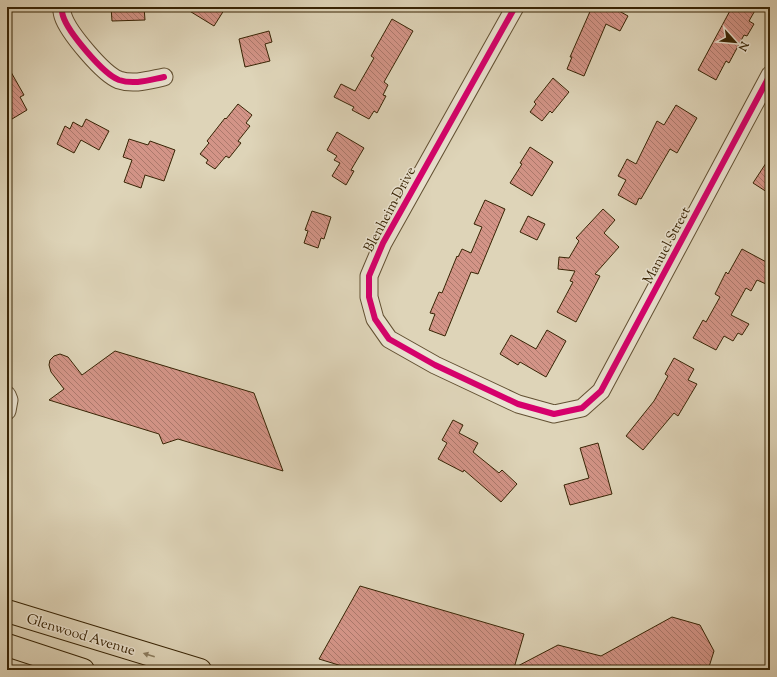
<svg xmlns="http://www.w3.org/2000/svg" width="777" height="677" viewBox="0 0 777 677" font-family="'Sorts Mill Goudy',serif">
  <defs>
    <pattern id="building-back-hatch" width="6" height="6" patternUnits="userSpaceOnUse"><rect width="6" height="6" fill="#d39487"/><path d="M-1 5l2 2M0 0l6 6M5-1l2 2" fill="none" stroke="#ac796c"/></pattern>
  </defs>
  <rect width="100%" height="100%" fill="#ded4b8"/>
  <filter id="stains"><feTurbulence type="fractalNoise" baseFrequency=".005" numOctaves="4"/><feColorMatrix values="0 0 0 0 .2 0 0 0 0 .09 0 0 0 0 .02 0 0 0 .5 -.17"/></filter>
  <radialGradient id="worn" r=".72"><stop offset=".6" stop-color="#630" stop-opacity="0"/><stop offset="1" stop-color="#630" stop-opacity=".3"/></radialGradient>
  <g fill="url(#building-back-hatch)" stroke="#382405">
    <path d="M 111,7 L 144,7 L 145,20 L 112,21 Z"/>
    <path d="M 183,7 L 226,7 L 214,26 Z"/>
    <path d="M 592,7 L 612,7 L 628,16 L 620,31 L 606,24 L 584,76 L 567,69 L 572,57 L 570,57 Z"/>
    <path d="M 732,7 L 757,7 L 749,21 L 754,24 L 747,36 L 744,35 L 729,63 L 726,61 L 716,80 L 698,70 Z"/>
    <path d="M 392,19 L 413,31 L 384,82 L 388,85 L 383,95 L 386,96 L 377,113 L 374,111 L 369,119 L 352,110 L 354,107 L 334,97 L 341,84 L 355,91 L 374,58 L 371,56 Z"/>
    <path d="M 269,31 L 272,42 L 265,44 L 270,61 L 245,67 L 239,39 Z"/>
    <path d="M 7,65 L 24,95 L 20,97 L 27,110 L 7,122 Z"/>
    <path d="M 553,78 L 569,92 L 552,113 L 550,111 L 542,121 L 530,112 L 536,104 L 534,102 Z"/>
    <path d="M 238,104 L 252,115 L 246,123 L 250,126 L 238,141 L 241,143 L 229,158 L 226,156 L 215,169 L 206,163 L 208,160 L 200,154 L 209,143 L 207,141 L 225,118 L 226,119 Z"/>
    <path d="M 676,105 L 697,118 L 677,153 L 670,149 L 641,199 L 639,198 L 636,205 L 618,195 L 626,180 L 618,176 L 627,159 L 636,164 L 657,121 L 664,125 Z"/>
    <path d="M 86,119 L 109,131 L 99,150 L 81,140 L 74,153 L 57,144 L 65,126 L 70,129 L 73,122 L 82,127 Z"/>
    <path d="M 337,132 L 364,148 L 351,170 L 354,171 L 346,185 L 332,176 L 340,163 L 334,160 L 337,156 L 327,150 Z"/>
    <path d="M 129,139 L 148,145 L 150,141 L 175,150 L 164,181 L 145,175 L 141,188 L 124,182 L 132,160 L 123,157 Z"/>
    <path d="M 530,147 L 553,162 L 532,196 L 510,183 L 522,164 L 520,163 Z"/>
    <path d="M 770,157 L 770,194 L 753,183 Z"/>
    <path d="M 485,200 L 505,209 L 478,274 L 471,272 L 445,336 L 429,330 L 435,314 L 430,313 L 439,292 L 442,293 L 457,256 L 458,257 L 462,249 L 471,253 L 482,227 L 474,224 Z"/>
    <path d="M 603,209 L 615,220 L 604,233 L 619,247 L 595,274 L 600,276 L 576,322 L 557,312 L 573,282 L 570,281 L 575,271 L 558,269 L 559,257 L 569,258 L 579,241 L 576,238 Z"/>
    <path d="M 312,211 L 331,217 L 324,239 L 321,238 L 318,248 L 304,243 L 308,231 L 305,230 Z"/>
    <path d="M 528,216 L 545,224 L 537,240 L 520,232 Z"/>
    <path d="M 742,249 L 770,264 L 770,277 L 766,284 L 757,280 L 751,291 L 746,288 L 731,315 L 749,324 L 742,335 L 738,333 L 733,341 L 724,336 L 716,350 L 693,338 L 703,320 L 706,322 L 720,297 L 715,294 L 726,272 L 728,274 Z"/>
    <path d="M 547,330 L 566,341 L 546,377 L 520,362 L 518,365 L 500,354 L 511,335 L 536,349 Z"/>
    <path d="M 115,351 L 254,393 L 283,471 L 178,439 L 163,444 L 159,434 L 49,400 L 64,389 L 51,372 L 49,365 L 50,360 L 54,356 L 60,354 L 68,357 L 82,375 Z"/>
    <path d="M 674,358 L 694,369 L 688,380 L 697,384 L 678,416 L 674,413 L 643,450 L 626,436 L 654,401 L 668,376 L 665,374 Z"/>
    <path d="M 453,420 L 463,425 L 459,433 L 478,443 L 473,452 L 499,473 L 502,470 L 517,484 L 501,502 L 464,470 L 463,472 L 438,459 L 447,443 L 442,440 Z"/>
    <path d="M 598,443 L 612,494 L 570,505 L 564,485 L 589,478 L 580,448 Z"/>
    <path d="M 360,586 L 524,634 L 514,668 L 558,645 L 601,656 L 672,617 L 700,625 L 714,651 L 708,670 L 355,670 L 319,659 Z"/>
  </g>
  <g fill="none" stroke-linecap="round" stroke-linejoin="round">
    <defs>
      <g id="street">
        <path d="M 61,7 C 62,10 62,13 63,16 C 68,32 103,74 119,80 C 134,85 149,80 164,77"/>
        <path d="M 515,7 L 383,243 L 369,276 L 369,297 L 375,319 L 389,339 L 435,365 L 518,404 L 554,414 L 582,408 L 601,391 L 770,75"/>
        <path d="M 7,395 L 9,400 L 7,411"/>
      </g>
      <g id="primary">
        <path d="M 7,611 L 200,670"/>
        <path d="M 7,645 L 83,670"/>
      </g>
    </defs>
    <use href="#street" stroke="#625032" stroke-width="19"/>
    <use href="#primary" stroke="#382405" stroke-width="24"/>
    <use href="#street" stroke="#eae3d1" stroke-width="17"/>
    <use href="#primary" stroke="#ded4b8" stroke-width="22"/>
    <defs>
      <g id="cycleway">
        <path d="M 61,7 C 62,10 62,13 63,16 C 68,32 103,74 119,80 C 134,85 149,80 164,77"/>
        <path d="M 515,7 L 383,243 L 369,276 L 369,297 L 375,319 L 389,339 L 435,365 L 518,404 L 554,414 L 582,408 L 601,391 L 770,75"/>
      </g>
    </defs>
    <use href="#cycleway" stroke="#eae3d1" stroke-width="8"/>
    <use href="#cycleway" stroke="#d6006c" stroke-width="6"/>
  </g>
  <defs><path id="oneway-solid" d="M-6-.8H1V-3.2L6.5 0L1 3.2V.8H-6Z"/></defs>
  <use fill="#8b7c5e" href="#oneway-solid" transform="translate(149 655) rotate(-163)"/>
  <g text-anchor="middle" stroke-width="3" stroke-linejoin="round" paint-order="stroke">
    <g font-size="14" fill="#382405" stroke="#eae3d1">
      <text transform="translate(389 209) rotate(-62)" y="5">Blenheim Drive</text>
      <text transform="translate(666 245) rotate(-62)" y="5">Manuel Street</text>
      <text transform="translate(81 634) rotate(17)" y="5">Glenwood Avenue</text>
    </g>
  </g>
  <rect width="777" height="677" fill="none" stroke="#ded4b8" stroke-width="24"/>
  <rect x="8" y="8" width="761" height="661" fill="none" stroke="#382405" stroke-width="2"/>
  <rect x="12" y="12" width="753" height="653" fill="none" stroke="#382405"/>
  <g transform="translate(735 42) rotate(117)" stroke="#eae3d1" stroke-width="3" paint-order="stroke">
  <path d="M0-3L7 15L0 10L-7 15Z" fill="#382405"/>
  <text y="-6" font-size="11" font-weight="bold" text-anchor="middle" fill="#382405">N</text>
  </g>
  <rect width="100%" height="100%" filter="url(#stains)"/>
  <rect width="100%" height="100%" fill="url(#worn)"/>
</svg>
